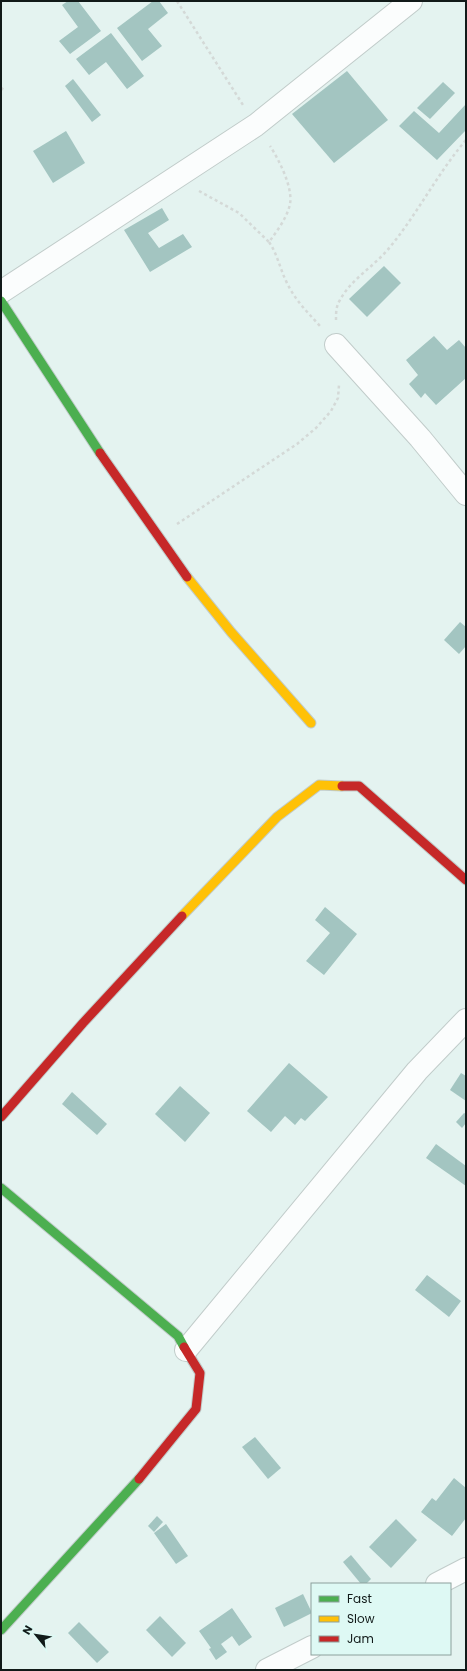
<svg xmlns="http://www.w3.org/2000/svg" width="467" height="1671" viewBox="0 0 467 1671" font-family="Poppins,sans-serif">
  <rect width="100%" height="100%" fill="#e4f3f0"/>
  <g fill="#a3c5c1">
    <path d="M 68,1 L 78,1 L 101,31 L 70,54 L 59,41 L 78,27 L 62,5 Z"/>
    <path d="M 153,1 L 159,1 L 168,13 L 148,29 L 162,46 L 142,61 L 117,28 Z"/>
    <path d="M 111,33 L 144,76 L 127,89 L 106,62 L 89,75 L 76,59 Z"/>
    <path d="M 347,71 L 388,120 L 334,163 L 292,114 Z"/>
    <path d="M 73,79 L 101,115 L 92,122 L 65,86 Z"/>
    <path d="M 443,82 L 455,93 L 430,119 L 417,108 Z"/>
    <path d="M 466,104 L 466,130 L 437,160 L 399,126 L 414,111 L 439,133 Z"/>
    <path d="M 66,131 L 85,163 L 53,183 L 33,151 Z"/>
    <path d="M 162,208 L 169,220 L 148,233 L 159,248 L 183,234 L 192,247 L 150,272 L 124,230 Z"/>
    <path d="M 384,266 L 401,283 L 367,317 L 349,299 Z"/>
    <path d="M 434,336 L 447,350 L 459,340 L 466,348 L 466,378 L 436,405 L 425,393 L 421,398 L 409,384 L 418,375 L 406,360 Z"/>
    <path d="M 460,622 L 466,627 L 466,646 L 459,654 L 444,640 Z"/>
    <path d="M 325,907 L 357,934 L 324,975 L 306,961 L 330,933 L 315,920 Z"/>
    <path d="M 289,1063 L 328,1097 L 305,1121 L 301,1118 L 295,1125 L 285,1116 L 271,1132 L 247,1111 Z"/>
    <path d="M 461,1073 L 466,1076 L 466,1101 L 450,1090 Z"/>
    <path d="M 180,1086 L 210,1113 L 185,1142 L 155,1114 Z"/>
    <path d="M 72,1092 L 107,1124 L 97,1135 L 62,1104 Z"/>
    <path d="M 464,1113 L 466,1114 L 466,1123 L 462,1128 L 456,1122 Z"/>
    <path d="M 436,1144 L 466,1166 L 466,1186 L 426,1158 Z"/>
    <path d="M 427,1275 L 461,1301 L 449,1317 L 415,1290 Z"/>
    <path d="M 255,1437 L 281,1468 L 268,1479 L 242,1447 Z"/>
    <path d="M 454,1478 L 466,1488 L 466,1518 L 452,1536 L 421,1512 L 432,1498 L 436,1501 Z"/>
    <path d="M 157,1516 L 163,1522 L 154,1532 L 148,1526 Z"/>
    <path d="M 396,1519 L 417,1540 L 391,1568 L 369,1547 Z"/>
    <path d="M 166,1524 L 188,1556 L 176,1564 L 154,1533 Z"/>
    <path d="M 351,1555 L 371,1579 L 366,1584 L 361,1584 L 343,1562 Z"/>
    <path d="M 303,1594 L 312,1613 L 284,1627 L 275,1608 Z"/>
    <path d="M 232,1608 L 252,1637 L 239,1646 L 232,1636 L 221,1644 L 227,1652 L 216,1660 L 209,1649 L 211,1648 L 199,1631 Z"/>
    <path d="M 160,1616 L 186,1643 L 172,1657 L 146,1630 Z"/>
    <path d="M 79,1622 L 109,1652 L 97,1663 L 68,1633 Z"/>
  </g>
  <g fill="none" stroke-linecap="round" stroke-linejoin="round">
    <defs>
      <g id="street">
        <path d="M 1,292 L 256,125 L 411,1"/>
        <path d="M 336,345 L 420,438 L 466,494"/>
        <path d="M 186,1350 L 417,1071 L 466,1020"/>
        <path d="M 437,1584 L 466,1569"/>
        <path d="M 267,1670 L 312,1647"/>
      </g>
      <g id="fast">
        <path d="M 1,301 L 100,453"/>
        <path d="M 1,1188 L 178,1336 L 184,1347"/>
        <path d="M 1,1630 L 139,1479"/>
      </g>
      <g id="slow">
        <path d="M 187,577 L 231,632 L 311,723"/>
        <path d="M 182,916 L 277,817 L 319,785 L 342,786"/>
      </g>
      <g id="jam">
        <path d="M 100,453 L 187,577"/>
        <path d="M 342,786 L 359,786 L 466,880"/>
        <path d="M 1,1117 L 83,1023 L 182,916"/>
        <path d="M 139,1479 L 196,1409 L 200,1373 L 184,1347"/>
      </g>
    </defs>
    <use href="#street" stroke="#c1ccca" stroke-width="24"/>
    <use href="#fast" stroke="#c1ccca" stroke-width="11"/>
    <use href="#slow" stroke="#c1ccca" stroke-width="11"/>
    <use href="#jam" stroke="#c1ccca" stroke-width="11"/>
    <g stroke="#d4d9d7" stroke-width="2.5" stroke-dasharray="3 3" stroke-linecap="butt">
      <path d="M 177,1 L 243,105"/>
      <path d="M 1,90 L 5,86"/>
      <path d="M 199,191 L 239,213 L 269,242 C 277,231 287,218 290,204 C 293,187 279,160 270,146"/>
      <path d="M 269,242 C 278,255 280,270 288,285 C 296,301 309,314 321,327"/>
      <path d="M 336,320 C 336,313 336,306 340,300 C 351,279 375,266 390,247 C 418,213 437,174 466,140"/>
      <path d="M 177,524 L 297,444 L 316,428 L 331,411 L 338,398 L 339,385"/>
    </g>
    <use href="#street" stroke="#fbfdfd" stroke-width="22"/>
    <use href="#fast" stroke="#4caf50" stroke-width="9"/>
    <use href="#slow" stroke="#ffc107" stroke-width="9"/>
    <use href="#jam" stroke="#c62828" stroke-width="9"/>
  </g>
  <rect width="467" height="1671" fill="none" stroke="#111a19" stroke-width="4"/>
  <rect x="311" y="1583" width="140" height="72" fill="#def9f4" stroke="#8ca09c"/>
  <rect x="319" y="1596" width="20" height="6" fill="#4caf50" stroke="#8ca09c"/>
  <text x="347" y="1603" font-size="12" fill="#111a19">Fast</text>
  <rect x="319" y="1616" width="20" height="6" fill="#ffc107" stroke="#8ca09c"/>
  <text x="347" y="1623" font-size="12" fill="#111a19">Slow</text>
  <rect x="319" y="1636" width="20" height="6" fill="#c62828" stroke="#8ca09c"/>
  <text x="347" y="1643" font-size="12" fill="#111a19">Jam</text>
  <g transform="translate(36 1635) rotate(300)" stroke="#def9f4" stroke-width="3" paint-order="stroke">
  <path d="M0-3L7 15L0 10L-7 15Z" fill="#111a19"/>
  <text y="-6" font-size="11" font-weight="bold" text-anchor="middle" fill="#111a19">N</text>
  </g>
</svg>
